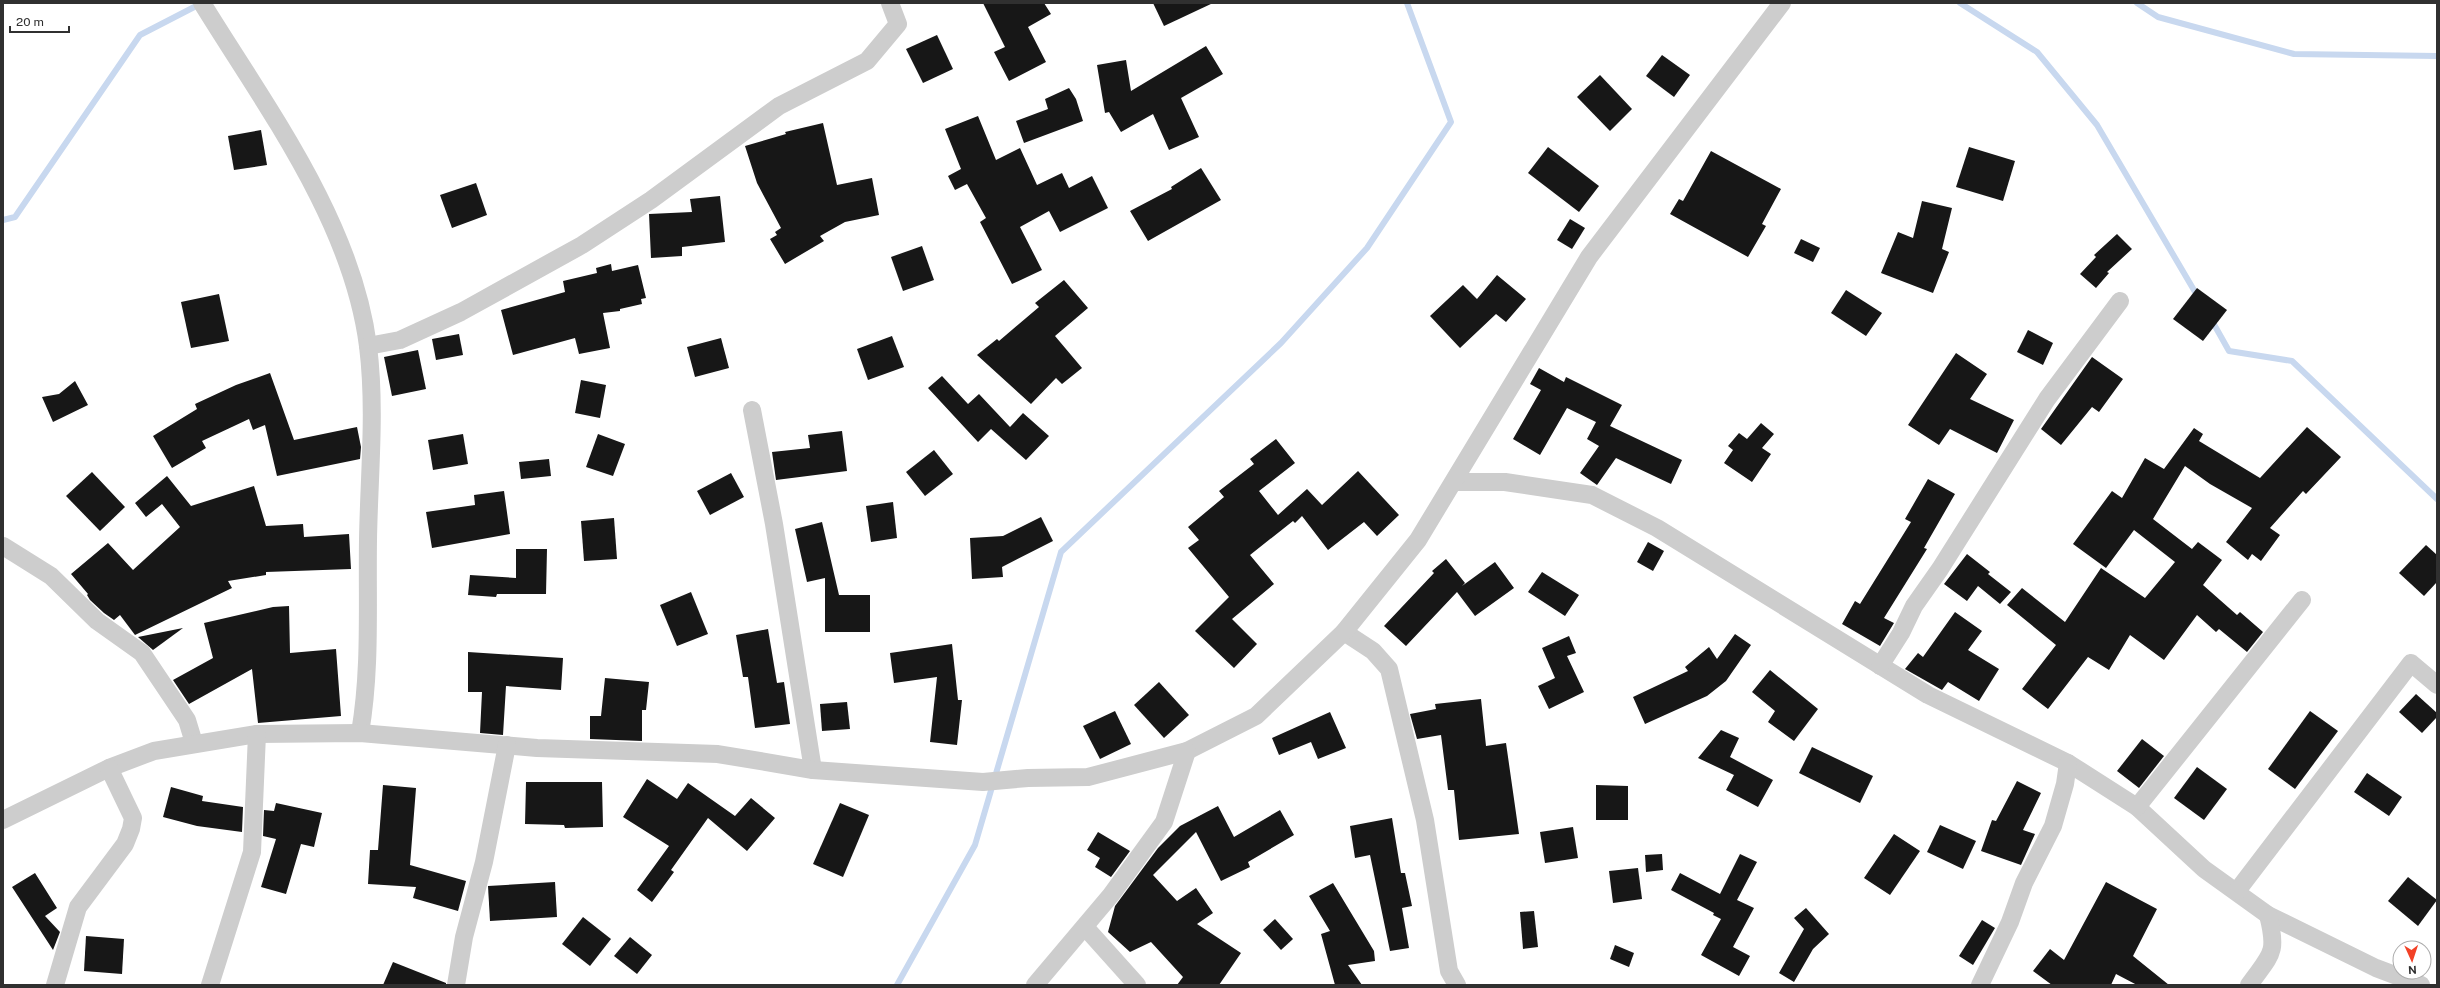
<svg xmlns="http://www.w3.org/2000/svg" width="2440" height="988" viewBox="0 0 2440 988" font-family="'Public Sans',sans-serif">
  <rect width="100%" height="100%" fill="#fff"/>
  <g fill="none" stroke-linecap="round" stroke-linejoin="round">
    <g stroke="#c8d8ef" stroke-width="6">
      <path d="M 1960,3 L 2037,52 L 2097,125 L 2198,297"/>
      <path d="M 2137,3 L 2158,17 L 2294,54 L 2437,56"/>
      <path d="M 3,220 L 15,217 L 140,35 L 202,3"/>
      <path d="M 2211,319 L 2229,351 L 2292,361 L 2437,499"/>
      <path d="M 897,985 L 975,845 L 1061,552 L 1281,343 L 1367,248 L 1451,122 L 1407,3"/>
    </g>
  </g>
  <g fill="#171717">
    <path d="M 983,3 L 1044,3 L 1051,14 L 1028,27 L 1046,62 L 1009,81 L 994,52 L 1005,47 Z"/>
    <path d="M 1153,3 L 1213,3 L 1164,26 Z"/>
    <path d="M 937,35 L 953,69 L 923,83 L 906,49 Z"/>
    <path d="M 1206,46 L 1223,74 L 1181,98 L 1199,137 L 1169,150 L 1153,114 L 1121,132 L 1109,112 L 1105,113 L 1097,65 L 1126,60 L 1131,91 Z"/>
    <path d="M 1662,55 L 1690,75 L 1674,97 L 1646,76 Z"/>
    <path d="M 1600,75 L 1632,109 L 1610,131 L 1577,97 Z"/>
    <path d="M 1069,88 L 1076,99 L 1083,121 L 1024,143 L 1016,121 L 1048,109 L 1045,99 Z"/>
    <path d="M 978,116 L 996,160 L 1020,148 L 1037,185 L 1062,173 L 1069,188 L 1092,176 L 1108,208 L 1060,232 L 1049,211 L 1020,227 L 1042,270 L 1012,284 L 980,222 L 986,218 L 967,184 L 955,190 L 948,176 L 961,169 L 945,129 Z"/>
    <path d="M 823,123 L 837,185 L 872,178 L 879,215 L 845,222 L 820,236 L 824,241 L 785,264 L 770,239 L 777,235 L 775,232 L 781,228 L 757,183 L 745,146 L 786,134 L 785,132 Z"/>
    <path d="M 261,130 L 267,165 L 234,170 L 228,136 Z"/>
    <path d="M 1548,147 L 1599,186 L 1579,212 L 1528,173 Z"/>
    <path d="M 1969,147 L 2015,161 L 2003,201 L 1956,187 Z"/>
    <path d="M 1711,151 L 1781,189 L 1762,224 L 1766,226 L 1748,257 L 1670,214 L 1679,199 L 1683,201 Z"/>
    <path d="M 1201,168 L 1221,200 L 1148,241 L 1130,211 L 1172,189 L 1171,187 Z"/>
    <path d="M 476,183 L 487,215 L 452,228 L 440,195 Z"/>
    <path d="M 720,196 L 725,242 L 682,247 L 682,256 L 651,258 L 649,214 L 692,212 L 690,199 Z"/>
    <path d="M 1922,201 L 1952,208 L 1942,249 L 1949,252 L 1933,293 L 1881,273 L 1898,232 L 1913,238 Z"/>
    <path d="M 1570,219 L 1585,228 L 1572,249 L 1557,240 Z"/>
    <path d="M 2117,234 L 2132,249 L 2107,272 L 2109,273 L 2096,288 L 2080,274 L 2096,257 L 2094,255 Z"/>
    <path d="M 1801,239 L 1820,248 L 1813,262 L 1794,253 Z"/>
    <path d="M 922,246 L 934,280 L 903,291 L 891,257 Z"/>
    <path d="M 611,264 L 612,271 L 638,265 L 646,298 L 641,299 L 642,304 L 620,309 L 620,311 L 603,313 L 610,348 L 579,354 L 575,338 L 513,355 L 501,310 L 565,292 L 563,281 L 597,273 L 596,268 Z"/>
    <path d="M 1497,275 L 1526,299 L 1506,322 L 1496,314 L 1460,348 L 1430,316 L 1463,285 L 1477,299 Z"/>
    <path d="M 1064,280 L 1088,308 L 1055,336 L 1082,368 L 1062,384 L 1056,378 L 1031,404 L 977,355 L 997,339 L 999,341 L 1039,307 L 1035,303 Z"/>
    <path d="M 2197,288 L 2227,310 L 2203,341 L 2173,319 Z"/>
    <path d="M 1846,290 L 1882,313 L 1866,336 L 1831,313 Z"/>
    <path d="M 219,294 L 229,341 L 191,348 L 181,302 Z"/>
    <path d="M 2028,330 L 2053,343 L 2043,365 L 2017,352 Z"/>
    <path d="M 459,334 L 463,355 L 436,360 L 432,339 Z"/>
    <path d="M 892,336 L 904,367 L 868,380 L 857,349 Z"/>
    <path d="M 721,338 L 729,368 L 695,377 L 687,347 Z"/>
    <path d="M 418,350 L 426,389 L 392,396 L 384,357 Z"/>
    <path d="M 1956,353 L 1987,374 L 1970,399 L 2014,420 L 1997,453 L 1950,429 L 1939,445 L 1908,425 Z"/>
    <path d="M 2092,357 L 2123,379 L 2099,412 L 2092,407 L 2061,445 L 2041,429 Z"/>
    <path d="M 1539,368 L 1564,382 L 1566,377 L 1622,405 L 1610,426 L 1682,460 L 1671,484 L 1616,458 L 1597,485 L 1580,473 L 1599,446 L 1587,439 L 1596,422 L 1567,408 L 1540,455 L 1513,439 L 1541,390 L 1530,384 Z"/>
    <path d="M 270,373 L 294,440 L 357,427 L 361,447 L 360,459 L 277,476 L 265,425 L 253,430 L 249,419 L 202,441 L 206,448 L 172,468 L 153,436 L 197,409 L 195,404 L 236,385 Z"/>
    <path d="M 942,376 L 968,404 L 979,394 L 1010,427 L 1023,413 L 1049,436 L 1026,460 L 991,429 L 978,442 L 928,388 Z"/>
    <path d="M 581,380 L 606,385 L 600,418 L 575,413 Z"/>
    <path d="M 75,381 L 88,405 L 53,422 L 42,397 L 59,394 Z"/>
    <path d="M 1761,423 L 1774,434 L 1762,448 L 1771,454 L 1752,482 L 1724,463 L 1733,450 L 1728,446 L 1739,433 L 1747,439 Z"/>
    <path d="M 2307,427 L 2341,457 L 2306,494 L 2303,491 L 2270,528 L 2280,535 L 2261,561 L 2252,554 L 2248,560 L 2226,542 L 2252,508 L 2210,484 L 2185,466 L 2153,519 L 2192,549 L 2198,542 L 2222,560 L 2203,585 L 2237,615 L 2240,612 L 2263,632 L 2247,652 L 2219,629 L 2216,632 L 2197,615 L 2164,660 L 2130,635 L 2109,670 L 2088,657 L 2048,709 L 2022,689 L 2056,645 L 2007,605 L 2022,588 L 2065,622 L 2101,568 L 2145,598 L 2175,562 L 2134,530 L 2106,568 L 2073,544 L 2112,491 L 2122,498 L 2145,458 L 2164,469 L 2194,428 L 2203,434 L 2199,441 L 2260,478 Z"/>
    <path d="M 842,431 L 847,471 L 776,480 L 772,452 L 810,448 L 808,435 Z"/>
    <path d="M 463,434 L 468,464 L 433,470 L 428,440 Z"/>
    <path d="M 598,434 L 625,444 L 613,476 L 586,467 Z"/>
    <path d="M 1276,439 L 1295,463 L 1259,491 L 1278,515 L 1307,489 L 1322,505 L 1358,471 L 1399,515 L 1377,536 L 1364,522 L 1328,550 L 1302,516 L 1295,523 L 1293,521 L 1250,555 L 1274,584 L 1232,619 L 1257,644 L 1234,668 L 1195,631 L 1229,597 L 1188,548 L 1199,540 L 1188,527 L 1224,497 L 1219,491 L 1254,464 L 1250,459 Z"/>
    <path d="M 934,450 L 953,474 L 925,496 L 906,472 Z"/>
    <path d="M 549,459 L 551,476 L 521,479 L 519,462 Z"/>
    <path d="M 92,472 L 125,507 L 100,531 L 66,496 Z"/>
    <path d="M 731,473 L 744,497 L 710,515 L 697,491 Z"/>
    <path d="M 167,476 L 191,506 L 254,486 L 266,526 L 303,524 L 304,537 L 349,534 L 351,569 L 266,572 L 266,575 L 228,581 L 232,588 L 135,635 L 120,615 L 114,620 L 104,613 L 90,600 L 87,595 L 88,594 L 71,574 L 108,543 L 133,570 L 180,527 L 162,504 L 146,517 L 135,503 Z"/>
    <path d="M 1928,479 L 1955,494 L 1924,548 L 1927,549 L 1884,618 L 1894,623 L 1880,646 L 1842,624 L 1855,601 L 1860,604 L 1911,522 L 1905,519 Z"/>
    <path d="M 504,491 L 510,534 L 432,548 L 426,512 L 475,505 L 474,495 Z"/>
    <path d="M 893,502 L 897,538 L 871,542 L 866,506 Z"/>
    <path d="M 1041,517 L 1053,541 L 1002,567 L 1003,577 L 972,579 L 970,538 L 1003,536 Z"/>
    <path d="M 614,518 L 617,559 L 584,561 L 581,521 Z"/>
    <path d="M 822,522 L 839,595 L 870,595 L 870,632 L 825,632 L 825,578 L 807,582 L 795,529 Z"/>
    <path d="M 1648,542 L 1664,551 L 1653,571 L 1637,562 Z"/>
    <path d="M 2426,545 L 2437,555 L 2437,582 L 2424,596 L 2399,573 Z"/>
    <path d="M 516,549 L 547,549 L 546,594 L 497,594 L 496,597 L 468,595 L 470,575 L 516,578 Z"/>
    <path d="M 1967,554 L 1990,572 L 1988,574 L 2011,592 L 2000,604 L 1978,586 L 1967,601 L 1944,584 Z"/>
    <path d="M 1446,559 L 1465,583 L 1462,586 L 1495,562 L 1514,588 L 1475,616 L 1457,592 L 1406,646 L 1384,626 L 1434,573 L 1432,571 Z"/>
    <path d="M 1542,572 L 1579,595 L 1565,616 L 1528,592 Z"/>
    <path d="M 691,592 L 708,634 L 677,646 L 660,605 Z"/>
    <path d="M 289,606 L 290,653 L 336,649 L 341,716 L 258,723 L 252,669 L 189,704 L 173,680 L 213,658 L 204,623 L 273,607 Z"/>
    <path d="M 1955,612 L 1982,631 L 1968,650 L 1999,669 L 1979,701 L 1948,682 L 1942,690 L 1905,669 L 1918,653 L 1923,657 Z"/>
    <path d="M 183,628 L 153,650 L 138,637 Z"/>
    <path d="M 768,629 L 777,683 L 784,682 L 790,724 L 755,728 L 748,677 L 743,677 L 736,635 Z"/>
    <path d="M 1735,634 L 1751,645 L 1726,681 L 1707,696 L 1645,724 L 1633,697 L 1688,671 L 1685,667 L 1709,647 L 1717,659 Z"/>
    <path d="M 1569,636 L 1576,653 L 1567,656 L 1584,692 L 1549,709 L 1538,686 L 1555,678 L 1542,648 Z"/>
    <path d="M 952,644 L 958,700 L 962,700 L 957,745 L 930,742 L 937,677 L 894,683 L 890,653 Z"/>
    <path d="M 468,652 L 563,658 L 561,690 L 506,686 L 503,735 L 480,733 L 482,692 L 468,692 Z"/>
    <path d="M 1770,670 L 1818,709 L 1794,741 L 1768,722 L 1775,711 L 1752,692 Z"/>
    <path d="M 605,678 L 649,682 L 646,710 L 642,710 L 642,741 L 590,739 L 590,716 L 601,716 Z"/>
    <path d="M 1159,682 L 1189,715 L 1164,738 L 1134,705 Z"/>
    <path d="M 2416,694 L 2437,713 L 2437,717 L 2422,733 L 2399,712 Z"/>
    <path d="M 1481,699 L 1486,746 L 1506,743 L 1519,834 L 1459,840 L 1454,790 L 1448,790 L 1441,735 L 1417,739 L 1410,714 L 1436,709 L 1435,704 Z"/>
    <path d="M 847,702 L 850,729 L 822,731 L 820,704 Z"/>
    <path d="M 1115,711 L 1131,744 L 1100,759 L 1083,726 Z"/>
    <path d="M 2310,711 L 2338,731 L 2295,789 L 2268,769 Z"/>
    <path d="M 1330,712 L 1346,748 L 1318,759 L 1311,742 L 1279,755 L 1272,738 Z"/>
    <path d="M 1721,730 L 1739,738 L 1730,757 L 1773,780 L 1758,807 L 1726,790 L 1734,775 L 1698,758 Z"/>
    <path d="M 2142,739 L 2164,756 L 2139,788 L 2117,771 Z"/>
    <path d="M 1812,747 L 1873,776 L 1860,803 L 1799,773 Z"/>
    <path d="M 2197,767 L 2227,789 L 2204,820 L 2174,798 Z"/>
    <path d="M 2367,773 L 2402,797 L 2389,816 L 2354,792 Z"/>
    <path d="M 647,779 L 677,799 L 688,783 L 735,816 L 751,798 L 775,818 L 747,851 L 708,818 L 671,870 L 674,872 L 652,902 L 637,890 L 669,846 L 623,817 Z"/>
    <path d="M 2017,781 L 2041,793 L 2023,830 L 2035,834 L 2021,865 L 1981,851 L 1992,820 L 1996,821 Z"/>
    <path d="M 526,782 L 602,782 L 603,827 L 565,828 L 564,825 L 525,824 Z"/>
    <path d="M 383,785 L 416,788 L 410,865 L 466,881 L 458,911 L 413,898 L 416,887 L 368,884 L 370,850 L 378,850 Z"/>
    <path d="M 1596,785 L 1628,786 L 1628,820 L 1596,820 Z"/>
    <path d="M 171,787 L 203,796 L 202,801 L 243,807 L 242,832 L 197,826 L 163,817 Z"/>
    <path d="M 276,803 L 322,813 L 314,847 L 301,844 L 286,894 L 261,887 L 276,839 L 263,836 L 264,810 L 274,811 Z"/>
    <path d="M 840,803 L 869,815 L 843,877 L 813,864 Z"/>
    <path d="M 1218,806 L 1234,837 L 1280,810 L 1294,835 L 1248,862 L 1250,867 L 1221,881 L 1196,832 L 1153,875 L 1177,901 L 1196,888 L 1213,913 L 1197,924 L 1241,953 L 1219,985 L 1177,985 L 1183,977 L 1151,942 L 1130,952 L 1108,932 L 1115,906 L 1158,848 L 1180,826 Z"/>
    <path d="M 1392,818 L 1401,873 L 1405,873 L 1412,906 L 1402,908 L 1409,948 L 1390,951 L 1370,855 L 1355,858 L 1350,826 Z"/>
    <path d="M 1940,825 L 1976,841 L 1963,869 L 1927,852 Z"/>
    <path d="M 1573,827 L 1578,858 L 1545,863 L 1540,832 Z"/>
    <path d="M 1098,832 L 1130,851 L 1111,877 L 1095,867 L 1100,858 L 1087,850 Z"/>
    <path d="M 1894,834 L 1920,851 L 1890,895 L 1864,878 Z"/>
    <path d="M 1662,854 L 1663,870 L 1646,872 L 1645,855 Z"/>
    <path d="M 1740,854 L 1757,862 L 1737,900 L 1754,908 L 1733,947 L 1750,956 L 1739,976 L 1701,955 L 1721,919 L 1713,915 L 1714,913 L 1671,890 L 1680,873 L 1720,894 Z"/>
    <path d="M 1638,868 L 1642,899 L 1613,903 L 1609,871 Z"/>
    <path d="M 35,873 L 57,908 L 45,916 L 60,932 L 53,950 L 12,887 Z"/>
    <path d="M 2408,877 L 2437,900 L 2418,926 L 2388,901 Z"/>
    <path d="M 555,882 L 557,917 L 490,921 L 488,886 Z"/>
    <path d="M 2106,882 L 2157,909 L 2133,956 L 2169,985 L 2137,985 L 2116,974 L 2111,985 L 2052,985 L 2033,971 L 2050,949 L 2064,960 Z"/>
    <path d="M 1333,883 L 1374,951 L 1375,961 L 1348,965 L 1362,985 L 1335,985 L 1321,934 L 1330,931 L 1309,896 Z"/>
    <path d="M 1806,908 L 1829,934 L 1813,949 L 1794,982 L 1779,973 L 1804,929 L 1794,918 Z"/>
    <path d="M 1534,911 L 1538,947 L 1523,949 L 1520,912 Z"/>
    <path d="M 583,917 L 611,939 L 590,966 L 562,944 Z"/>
    <path d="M 1275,919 L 1293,939 L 1281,950 L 1263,930 Z"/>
    <path d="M 1982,920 L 1995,928 L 1973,965 L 1959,956 Z"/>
    <path d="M 86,936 L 124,939 L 122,974 L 84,971 Z"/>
    <path d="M 630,937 L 652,955 L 637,974 L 614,956 Z"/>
    <path d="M 1615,945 L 1634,953 L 1629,967 L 1610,959 Z"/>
    <path d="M 393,962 L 446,983 L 446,985 L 383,985 Z"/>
  </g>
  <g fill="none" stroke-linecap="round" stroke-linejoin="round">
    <g stroke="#cdcdcd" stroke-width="18">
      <path d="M 202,3 C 266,107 352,221 368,346 C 376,410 369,475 368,540 C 367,604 371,669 360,733"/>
      <path d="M 368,346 L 400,340 L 461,312 L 582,245 L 651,200 L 779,106 L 867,61 L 898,24 L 890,3"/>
      <path d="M 752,410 L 774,524 L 813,770"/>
      <path d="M 1454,482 L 1505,482 L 1592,495 L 1657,528 L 1928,695 L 2068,763 L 2137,807 L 2204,869 L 2268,915 L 2376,968 L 2421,985"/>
      <path d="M 3,546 L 51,576 L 97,621 L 142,653 L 187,720 L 194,743"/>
      <path d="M 1344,632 L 1373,651 L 1389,669 L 1425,820 L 1449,971 L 1457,985"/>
      <path d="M 1880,666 L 1901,633 L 1914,606 L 1940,569 L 2047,399 L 2120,301"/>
      <path d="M 2137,807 L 2302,600"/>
      <path d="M 3,820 L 109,768 L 154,751 L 257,734 L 360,733 L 537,748 L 718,754 L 813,770 L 983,782 L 1028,778 L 1088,777 L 1187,751 L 1256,716 L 1344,632 L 1418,540 L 1589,257 L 1782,3"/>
      <path d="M 2237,891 L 2411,663 L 2437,685"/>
      <path d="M 1085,927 L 1137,985"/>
      <path d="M 55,985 L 78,907 L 125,844 L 131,829 L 133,818 L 109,768"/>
      <path d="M 210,985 L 252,852 L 257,734"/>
      <path d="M 456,985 L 464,937 L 484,862 L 507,745"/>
      <path d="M 1035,985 L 1111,895 L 1164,822 L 1187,751"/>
      <path d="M 1980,985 L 2010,922 L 2024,883 L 2053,826 L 2065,784 L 2068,763"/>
      <path d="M 2249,985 C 2271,954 2278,954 2268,915"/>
    </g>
  </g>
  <rect width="2440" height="988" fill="none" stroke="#303030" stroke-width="8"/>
  <g transform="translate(2412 960) rotate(177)"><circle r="19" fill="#ffffff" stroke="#acacac"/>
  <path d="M0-3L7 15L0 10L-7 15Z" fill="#f24126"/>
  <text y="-6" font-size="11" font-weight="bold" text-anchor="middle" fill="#303030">N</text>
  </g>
  <path d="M10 26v6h59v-6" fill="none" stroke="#303030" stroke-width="2"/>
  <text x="16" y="26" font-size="12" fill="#303030" stroke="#ffffff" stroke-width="3" paint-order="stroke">20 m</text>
</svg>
